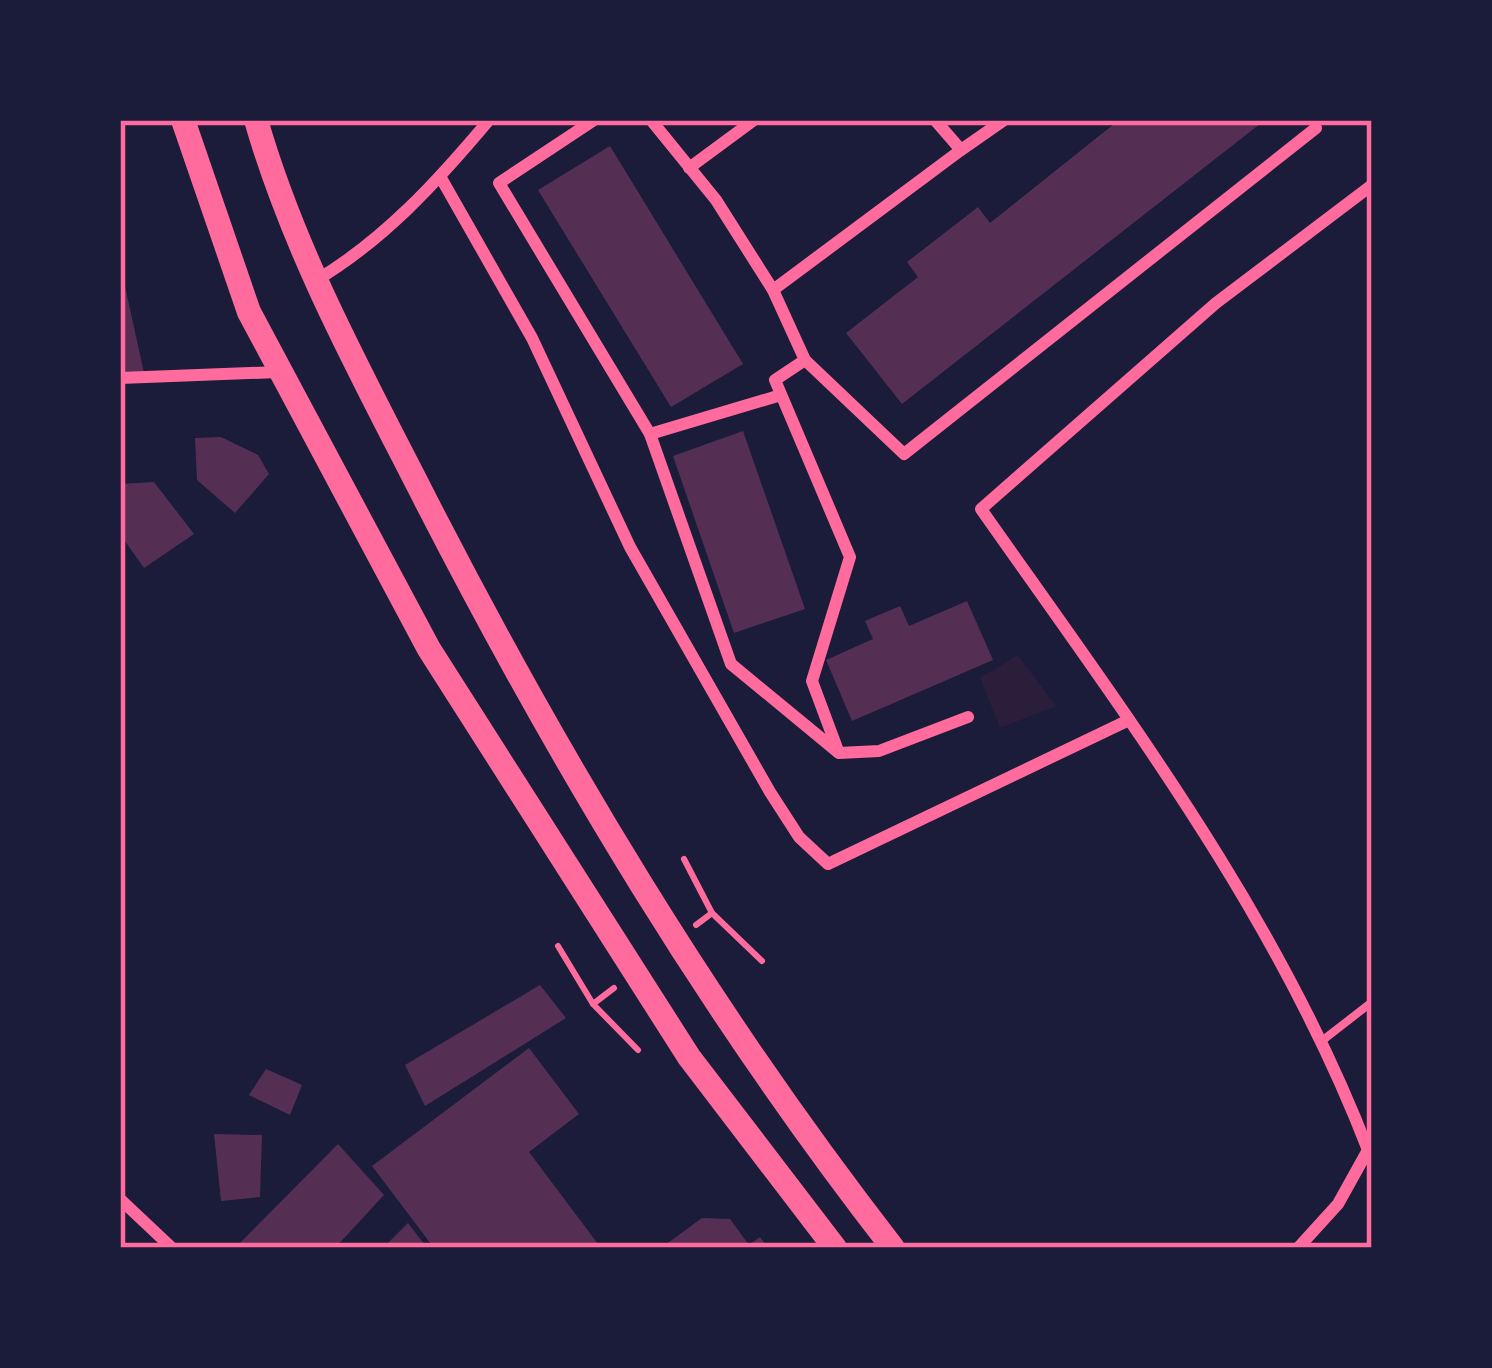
<svg xmlns="http://www.w3.org/2000/svg" width="1492" height="1368" viewBox="0 0 1492 1368" font-family="'Asap Condensed',sans-serif">
  <rect width="100%" height="100%" fill="#1b1b3a"/>
  <path fill="#2a1e3b" d="M 1018,655 L 1056,706 L 1000,728 L 980,678 Z"/>
  <g fill="#542f53">
    <path d="M 1119,120 L 1265,120 L 902,404 L 846,333 L 918,277 L 907,262 L 978,207 L 990,223 Z"/>
    <path d="M 610,146 L 743,364 L 671,407 L 538,190 Z"/>
    <path d="M 122,273 L 145,377 L 120,378 Z"/>
    <path d="M 743,431 L 805,609 L 734,633 L 673,456 Z"/>
    <path d="M 221,437 L 258,455 L 269,474 L 235,513 L 197,480 L 195,438 Z"/>
    <path d="M 154,482 L 194,534 L 144,568 L 120,534 L 120,484 Z"/>
    <path d="M 967,601 L 993,660 L 852,721 L 826,660 L 873,639 L 865,621 L 900,606 L 909,626 Z"/>
    <path d="M 540,985 L 566,1018 L 425,1106 L 405,1065 Z"/>
    <path d="M 529,1048 L 579,1114 L 529,1152 L 601,1248 L 434,1248 L 372,1166 Z"/>
    <path d="M 266,1069 L 302,1085 L 290,1115 L 249,1095 Z"/>
    <path d="M 214,1134 L 262,1135 L 260,1197 L 221,1201 Z"/>
    <path d="M 338,1144 L 384,1195 L 335,1248 L 235,1248 Z"/>
    <path d="M 702,1218 L 730,1219 L 749,1245 L 760,1237 L 768,1248 L 661,1248 Z"/>
    <path d="M 408,1223 L 427,1248 L 383,1248 Z"/>
  </g>
  <g fill="none" stroke-linecap="round" stroke-linejoin="round">
    <g stroke="#ff6b9d" stroke-width="6">
      <path d="M 684,859 L 712,913 L 762,961"/>
      <path d="M 696,925 L 712,913"/>
      <path d="M 558,946 L 593,1004 L 638,1050"/>
      <path d="M 593,1004 L 614,988"/>
    </g>
    <path stroke="#ff6b9d" stroke-width="8" d="M 1323,1040 L 1372,1002"/>
    <g stroke="#ff6b9d" stroke-width="12">
      <path d="M 594,120 L 499,183 L 650,434"/>
      <path d="M 651,120 L 716,200 L 773,290 L 805,360 L 904,454 L 1316,128"/>
      <path d="M 935,120 L 961,150 L 1004,120"/>
      <path d="M 689,168 L 754,120"/>
      <path d="M 441,178 L 532,338 L 630,547 L 770,792 L 799,837 L 828,864 L 1129,720"/>
      <path d="M 315,281 C 384,240 437,182 489,120"/>
      <path d="M 773,290 L 961,150"/>
      <path d="M 805,360 L 775,380 L 850,557 L 812,681 L 837,748"/>
      <path d="M 120,378 L 278,372"/>
      <path d="M 781,395 L 650,434 L 731,664 L 839,753 L 879,751 L 968,717"/>
      <path d="M 120,1199 L 172,1248"/>
      <path d="M 1298,1248 L 1338,1204 L 1368,1150 C 1277,914 1125,714 981,509 L 1216,303 L 1372,185"/>
    </g>
    <g stroke="#ff6b9d" stroke-width="24">
      <path d="M 183,120 L 249,312 L 429,649 L 689,1057 L 835,1248"/>
      <path d="M 256,120 C 295,255 363,377 426,501 C 561,764 711,1014 893,1248"/>
    </g>
  </g>
  <rect width="1492" height="1368" fill="none" stroke="#1b1b3a" stroke-width="246"/>
  <rect x="123" y="123" width="1246" height="1122" fill="none" stroke="#ff6b9d" stroke-width="4.5"/>
</svg>
